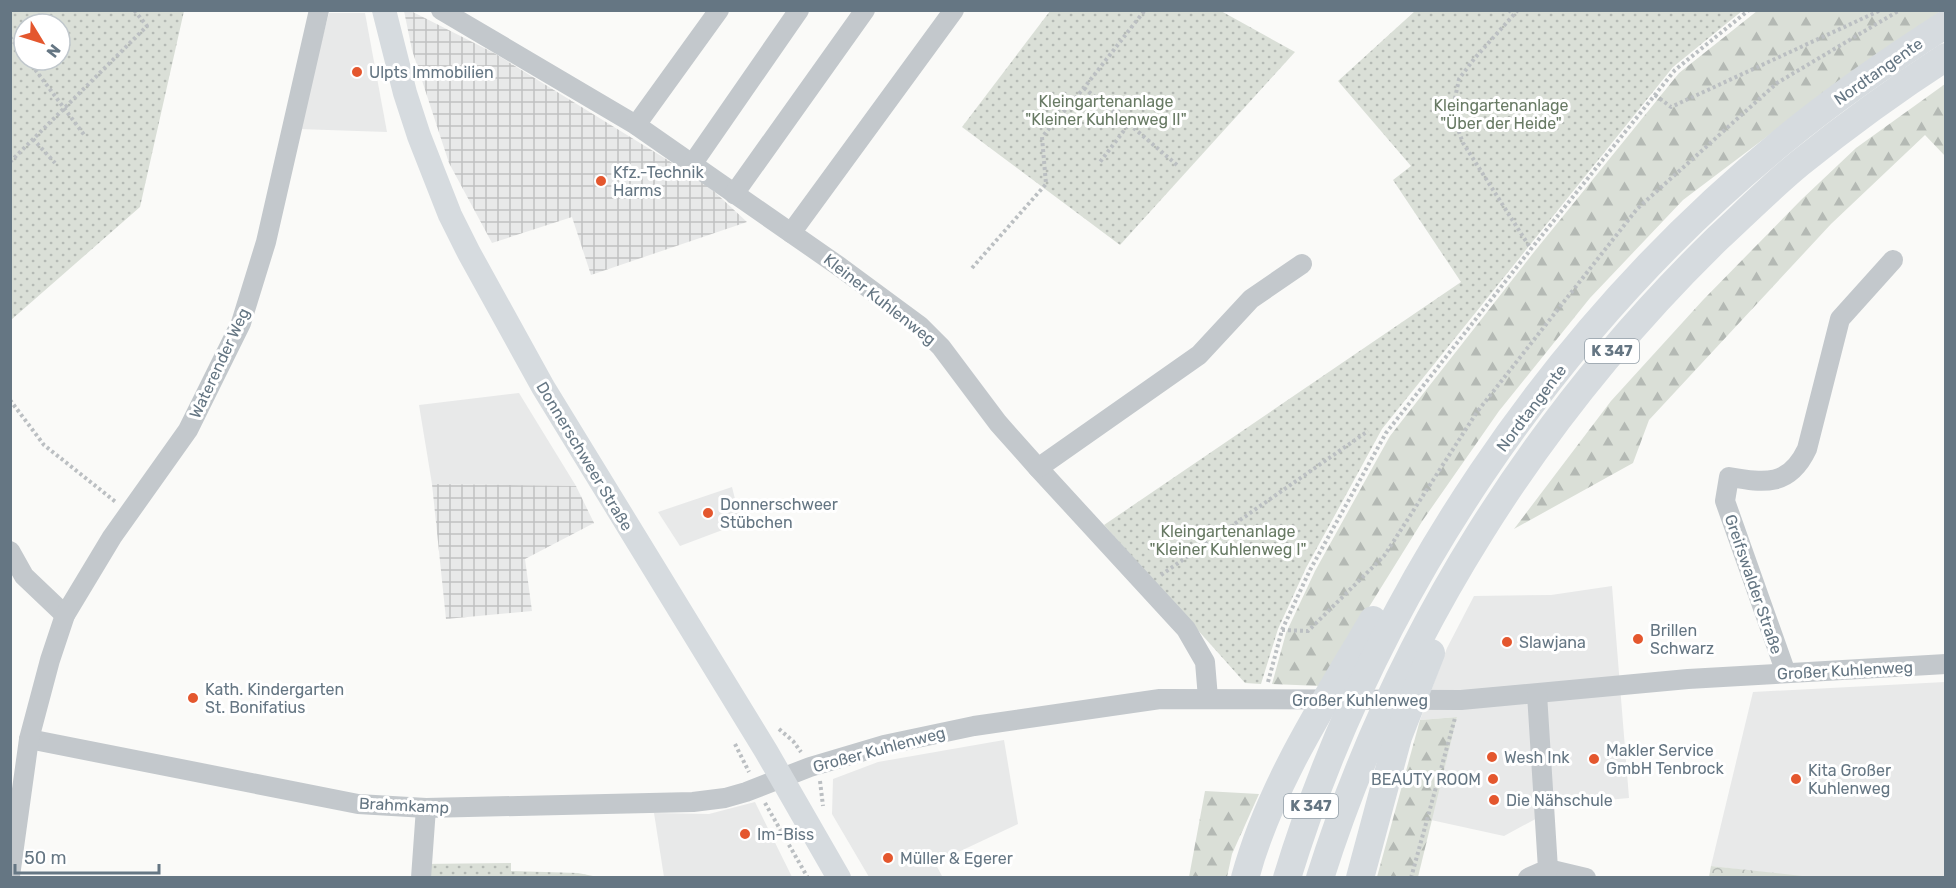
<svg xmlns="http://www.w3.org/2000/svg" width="1956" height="888" viewBox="0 0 1956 888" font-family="Rubik,sans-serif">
  <defs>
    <pattern id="industrial-grid" width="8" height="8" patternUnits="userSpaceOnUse" patternTransform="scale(1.5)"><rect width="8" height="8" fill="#e8e9e9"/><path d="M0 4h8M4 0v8" fill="none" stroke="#c0c1c2"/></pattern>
    <pattern id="grass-dots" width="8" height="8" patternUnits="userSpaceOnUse" patternTransform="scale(1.5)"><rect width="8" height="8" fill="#dadfd7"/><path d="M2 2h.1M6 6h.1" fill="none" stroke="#b4b9b4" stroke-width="1.8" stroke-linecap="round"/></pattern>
    <pattern id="forest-firs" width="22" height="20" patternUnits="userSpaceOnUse" patternTransform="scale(1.5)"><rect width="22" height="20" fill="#dadfd7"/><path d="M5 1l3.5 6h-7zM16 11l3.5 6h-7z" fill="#b4b9b4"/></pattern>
    <pattern id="park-crowns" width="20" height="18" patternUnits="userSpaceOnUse" patternTransform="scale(1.5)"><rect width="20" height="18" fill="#dadfd7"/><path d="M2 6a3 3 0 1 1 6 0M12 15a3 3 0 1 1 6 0" fill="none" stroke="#b4b9b4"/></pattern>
  </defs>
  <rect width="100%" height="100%" fill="#fafaf8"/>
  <g fill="#e8e9e9">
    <path d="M 329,13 L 365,13 L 387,132 L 298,129 Z"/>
    <path d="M 519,393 L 576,486 L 432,484 L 419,405 Z"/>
    <path d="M 732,487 L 741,523 L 680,546 L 658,512 Z"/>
    <path d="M 1612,586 L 1629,798 L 1563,804 L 1504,836 L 1431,820 L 1457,717 L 1420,720 L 1447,648 L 1474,596 L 1551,595 Z"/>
    <path d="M 1945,682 L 1945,877 L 1811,878 L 1711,866 L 1753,692 Z"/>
    <path d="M 1004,740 L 1018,824 L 935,863 L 942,876 L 939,877 L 869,877 L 832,814 L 833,779 L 878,762 Z"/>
    <path d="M 755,802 L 792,877 L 664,877 L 654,813 L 709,814 Z"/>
  </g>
  <g fill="url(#industrial-grid)">
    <path d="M 404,11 L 411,11 L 494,53 L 705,183 L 747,222 L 591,275 L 572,217 L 492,243 L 449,163 L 412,50 Z"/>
    <path d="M 432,484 L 576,486 L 594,523 L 525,559 L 532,611 L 446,619 Z"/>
  </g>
  <g fill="url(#grass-dots)" fill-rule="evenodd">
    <path d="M 11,10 L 184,11 L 140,207 L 11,320 ZM 24,24 L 60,24 L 60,60 L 24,60 Z"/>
    <path d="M 1050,11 L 1221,11 L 1295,52 L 1120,245 L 962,127 Z"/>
    <path d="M 1415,11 L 1742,11 L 1673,67 L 1382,429 L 1306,568 L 1278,629 L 1261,684 L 1245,683 L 1104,525 L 1461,282 L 1393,180 L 1411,166 L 1338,81 Z"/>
    <path d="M 511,863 L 511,871 L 578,873 L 598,877 L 416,878 L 419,864 Z"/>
  </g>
  <g fill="url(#forest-firs)">
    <path d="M 1757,11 L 1941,11 L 1843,79 L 1683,200 L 1590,298 L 1499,411 L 1423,520 L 1320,686 L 1272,684 L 1286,633 L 1315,571 L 1390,436 L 1534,252 L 1679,73 Z"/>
    <path d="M 1945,84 L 1945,156 L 1925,135 L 1831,224 L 1649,420 L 1633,463 L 1514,529 L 1611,401 L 1703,300 L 1801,200 L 1856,148 Z"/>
    <path d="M 1457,717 L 1418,877 L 1377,877 L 1420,720 Z"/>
    <path d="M 1205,791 L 1259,794 L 1232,854 L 1227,877 L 1189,877 Z"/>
  </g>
  <path fill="url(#park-crowns)" d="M 1711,866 L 1811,877 L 1709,877 Z"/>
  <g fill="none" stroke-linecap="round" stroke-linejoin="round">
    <g stroke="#bbbfc2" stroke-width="4" stroke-dasharray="3 3" stroke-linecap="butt">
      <path d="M 1509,10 L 1513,15"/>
      <path d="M 1518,10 L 1474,59 L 1459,79 L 1454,103 L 1456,124 L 1463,143 L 1531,249"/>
      <path d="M 10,37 L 24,55"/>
      <path d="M 28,60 L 85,136"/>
      <path d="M 1084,88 L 1129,124 L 1100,162"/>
      <path d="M 1655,95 L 1671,107 L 1881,10"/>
      <path d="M 1129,124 L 1177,165"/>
      <path d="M 33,139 L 55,163"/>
      <path d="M 10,162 L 147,26 L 134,10"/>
      <path d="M 972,268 L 1046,184 L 1042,137 L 1084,88 L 1145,10"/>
      <path d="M 10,400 L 44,445 L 117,503"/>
      <path d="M 1161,575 L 1368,431"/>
      <path d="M 1282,630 L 1308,631 L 1384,556 L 1477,412 L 1637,209 L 1777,83 L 1900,10"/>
      <path d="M 1268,682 L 1282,630 L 1310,570 L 1386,433 L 1531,249 L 1675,70 L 1749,10"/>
      <path d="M 779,729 L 793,741 L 801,752"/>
      <path d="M 735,744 L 749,772"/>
      <path d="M 820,781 L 823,806"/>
      <path d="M 765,803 L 808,878"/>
      <path d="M 1411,878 L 1455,718"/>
    </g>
    <g stroke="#c3c8cc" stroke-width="20">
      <path d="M 441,10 L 636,125 L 840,267 L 920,326 L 941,347 L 998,423 L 1038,468 L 1186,629 L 1205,662 L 1208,698"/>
      <path d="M 636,125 L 719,10"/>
      <path d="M 693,163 L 799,10"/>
      <path d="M 734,194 L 865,10"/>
      <path d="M 791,233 L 954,10"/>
      <path d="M 1038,468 L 1199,355 L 1251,299 L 1302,264"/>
      <path d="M 10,551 L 24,576 L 65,615"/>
      <path d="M 1786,673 L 1725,501 L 1729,477 C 1765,483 1789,487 1807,449 L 1840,319 L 1893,260"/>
      <path d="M 29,739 L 358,804 L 426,808 L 693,802 L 725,798 L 746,792 L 810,767 L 884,745 L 974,726 L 1160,699 L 1461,700 L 1688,679 L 1946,664"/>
      <path d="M 1548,869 L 1586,878"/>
      <path d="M 10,876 L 29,739 L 50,660 L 65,615 L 112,537 L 188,430 L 241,323 L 266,242 L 319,10"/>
      <path d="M 421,878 L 426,808"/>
      <path d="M 1528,878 L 1548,869 L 1537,694"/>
    </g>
    <path stroke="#d6dbdf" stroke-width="24" d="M 384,10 L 405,93 L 419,136 L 450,215 L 469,253 L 543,387 L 766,751 L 839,878"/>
    <g stroke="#d6dbdf" stroke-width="28">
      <path d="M 1245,878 C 1270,785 1325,702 1373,620"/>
      <path d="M 1287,878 C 1374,594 1554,328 1784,140 C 1835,98 1890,60 1946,24"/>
      <path d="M 1320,878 C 1397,635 1536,415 1718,238 C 1745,213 1772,186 1800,163 C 1847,125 1895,90 1946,57"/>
      <path d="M 1360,878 L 1398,737 L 1431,653"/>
    </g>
  </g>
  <g fill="#e4572e" stroke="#fff" stroke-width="2">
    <circle cx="357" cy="72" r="6"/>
    <circle cx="601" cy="181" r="6"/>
    <circle cx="708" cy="513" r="6"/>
    <circle cx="1638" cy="639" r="6"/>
    <circle cx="1507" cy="642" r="6"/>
    <circle cx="193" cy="698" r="6"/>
    <circle cx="1492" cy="757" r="6"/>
    <circle cx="1594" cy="759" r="6"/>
    <circle cx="1493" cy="779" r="6"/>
    <circle cx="1796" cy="779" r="6"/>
    <circle cx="1494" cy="800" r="6"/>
    <circle cx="745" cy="834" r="6"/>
    <circle cx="888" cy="858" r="6"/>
  </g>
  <g text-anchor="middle" stroke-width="6" stroke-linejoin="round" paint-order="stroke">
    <g fill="#fff" stroke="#939fa8" stroke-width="1.5">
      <rect x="1585" y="339" width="54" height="24" rx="4.5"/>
      <rect x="1284" y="794" width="54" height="24" rx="4.5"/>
    </g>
    <g font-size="15" font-weight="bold" fill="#657683">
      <text x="1612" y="356">K 347</text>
      <text x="1311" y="811">K 347</text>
    </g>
    <g font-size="16" fill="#657683" stroke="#fff">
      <text transform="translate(1878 71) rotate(-35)" y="6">Nordtangente</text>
      <text transform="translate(880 299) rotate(38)" y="6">Kleiner Kuhlenweg</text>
      <text transform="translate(219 363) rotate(-65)" y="6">Waterender Weg</text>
      <text transform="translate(1531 408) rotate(-53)" y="6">Nordtangente</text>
      <text transform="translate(585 456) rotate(59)" y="6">Donnerschweer Straße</text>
      <text transform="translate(1754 584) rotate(71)" y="6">Greifswalder Straße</text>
      <text transform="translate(1845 670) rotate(-3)" y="6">Großer Kuhlenweg</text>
      <text x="1360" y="706">Großer Kuhlenweg</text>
      <text transform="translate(879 749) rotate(-15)" y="6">Großer Kuhlenweg</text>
      <text transform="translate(404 805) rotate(3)" y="6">Brahmkamp</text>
    </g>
    <g font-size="16" fill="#657683" stroke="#fff" text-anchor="start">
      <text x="369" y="78">Ulpts Immobilien</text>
      <text x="613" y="178">Kfz.-Technik<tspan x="613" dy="18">Harms</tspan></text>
      <text x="720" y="510">Donnerschweer<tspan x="720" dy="18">Stübchen</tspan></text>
      <text x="1650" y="636">Brillen<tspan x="1650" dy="18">Schwarz</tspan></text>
      <text x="1519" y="648">Slawjana</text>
      <text x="205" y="695">Kath. Kindergarten<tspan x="205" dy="18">St. Bonifatius</tspan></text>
      <text x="1606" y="756">Makler Service<tspan x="1606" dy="18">GmbH Tenbrock</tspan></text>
      <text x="1504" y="763">Wesh Ink</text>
      <text x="1808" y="776">Kita Großer<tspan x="1808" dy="18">Kuhlenweg</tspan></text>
      <text x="1481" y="785" text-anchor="end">BEAUTY ROOM</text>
      <text x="1506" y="806">Die Nähschule</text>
      <text x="757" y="840">Im-Biss</text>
      <text x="900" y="864">Müller &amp; Egerer</text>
    </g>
    <g font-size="16" fill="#687a64" stroke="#fff">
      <text x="1106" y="107">Kleingartenanlage<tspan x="1106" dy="18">"Kleiner Kuhlenweg II"</tspan></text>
      <text x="1501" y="111">Kleingartenanlage<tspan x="1501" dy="18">"Über der Heide"</tspan></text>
      <text x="1228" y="537">Kleingartenanlage<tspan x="1228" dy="18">"Kleiner Kuhlenweg I"</tspan></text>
    </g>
  </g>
  <rect width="1956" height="888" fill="none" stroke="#657683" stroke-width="24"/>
  <g transform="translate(42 42) rotate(128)"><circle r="28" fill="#ffffff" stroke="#c1c8cd" stroke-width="1.5"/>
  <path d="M0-4.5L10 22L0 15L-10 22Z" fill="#e4572e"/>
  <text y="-9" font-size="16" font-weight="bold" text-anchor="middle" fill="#657683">N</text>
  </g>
  <path d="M15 864v9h144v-9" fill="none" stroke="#657683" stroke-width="3"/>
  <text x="24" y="864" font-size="18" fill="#657683" stroke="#ffffff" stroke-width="4.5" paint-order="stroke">50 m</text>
</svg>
